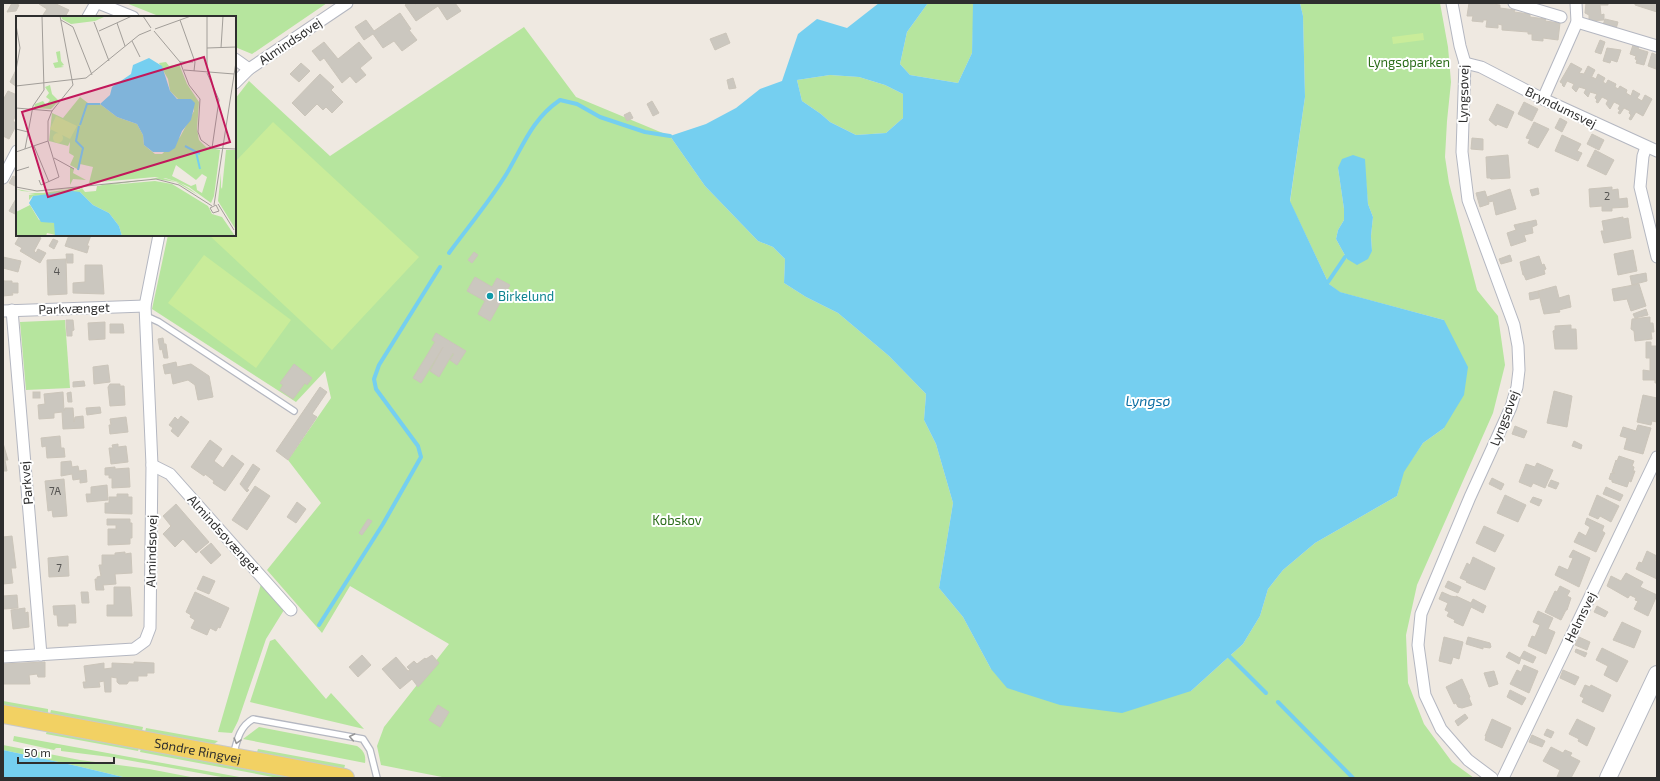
<svg xmlns="http://www.w3.org/2000/svg" width="1660" height="781" viewBox="0 0 1660 781" font-family="'Exo 2',sans-serif">
  <rect width="100%" height="100%" fill="#efe9e1"/>
  <g fill="#b6e59e" fill-rule="evenodd">
    <path d="M 126,3 L 327,3 L 252,54 L 235,47 L 235,17 L 161,17 Z"/>
    <path d="M 928,3 L 974,4 L 972,53 L 958,83 L 910,75 L 900,64 L 907,32 Z"/>
    <path d="M 1300,3 L 1440,3 L 1448,47 L 1451,82 L 1447,121 L 1445,157 L 1449,183 L 1477,290 L 1498,316 L 1505,365 L 1493,413 L 1417,585 L 1406,635 L 1408,683 L 1424,724 L 1452,762 L 1474,778 L 447,778 L 381,765 L 377,746 L 384,727 L 449,644 L 350,586 L 322,633 L 267,570 L 321,503 L 288,460 L 331,398 L 325,371 L 296,402 L 152,309 L 168,235 L 235,235 L 235,99 L 249,81 L 330,156 L 524,27 L 576,97 L 670,136 L 705,186 L 758,241 L 773,247 L 785,259 L 784,283 L 806,297 L 838,313 L 889,356 L 926,394 L 924,420 L 936,444 L 953,503 L 939,588 L 963,617 L 991,669 L 1191,691 L 1243,644 L 1260,616 L 1268,589 L 1283,570 L 1315,543 L 1397,496 L 1403,472 L 1423,443 L 1444,428 L 1444,320 L 1339,292 L 1329,284 L 1290,202 L 1305,97 L 1303,16 ZM 1338,168 L 1365,171 L 1368,204 L 1373,217 L 1371,236 L 1372,251 L 1347,259 L 1336,239 L 1338,230 L 1344,220 L 1344,209 Z"/>
    <path d="M 830,75 L 859,77 L 885,85 L 903,94 L 903,118 L 886,133 L 856,135 L 830,122 L 821,114 L 802,101 L 797,80 Z"/>
    <path d="M 65,320 L 70,388 L 26,390 L 20,322 Z"/>
    <path d="M 261,584 L 284,610 L 266,639 L 238,721 L 232,733 L 218,732 Z"/>
    <path d="M 275,639 L 326,699 L 331,693 L 364,729 L 250,702 L 270,641 Z"/>
    <path d="M 3,701 L 48,709 L 48,713 L 3,705 Z"/>
    <path d="M 51,710 L 143,727 L 142,731 L 50,714 Z"/>
    <path d="M 259,727 L 357,746 C 364,751 366,755 365,763 L 243,739 Z"/>
    <path d="M 146,728 L 218,741 L 214,744 L 145,732 Z"/>
    <path d="M 47,730 L 139,748 L 138,751 L 46,734 Z"/>
    <path d="M 14,736 L 245,778 L 227,778 L 110,757 L 61,751 L 61,748 L 56,748 L 54,750 L 13,741 Z"/>
    <path d="M 3,745 L 80,760 L 149,769 L 196,778 L 127,778 L 77,766 L 3,750 Z"/>
    <path d="M 141,748 L 289,776 L 292,778 L 278,778 L 140,752 Z"/>
    <path d="M 258,749 L 345,765 L 344,769 L 257,752 Z"/>
  </g>
  <g fill="#c9ec9a">
    <path d="M 1423,33 L 1424,40 L 1393,44 L 1392,37 Z"/>
    <path d="M 273,122 L 419,257 L 332,350 L 209,235 L 235,235 L 235,162 Z"/>
    <path d="M 204,255 L 291,320 L 256,368 L 168,303 Z"/>
  </g>
  <g fill="#75cff0" fill-rule="evenodd">
    <path d="M 879,3 L 928,3 L 907,32 L 900,64 L 910,75 L 958,83 L 972,53 L 973,3 L 1300,3 L 1303,16 L 1305,97 L 1290,201 L 1329,284 L 1340,292 L 1444,320 L 1468,367 L 1464,395 L 1444,428 L 1423,443 L 1404,472 L 1397,496 L 1315,543 L 1283,570 L 1268,589 L 1260,616 L 1243,644 L 1191,691 L 1122,713 L 1060,705 L 1007,688 L 991,669 L 963,617 L 939,588 L 953,503 L 936,444 L 924,420 L 926,394 L 889,356 L 838,313 L 806,297 L 784,283 L 785,259 L 773,247 L 758,241 L 705,186 L 670,136 L 706,124 L 736,108 L 760,89 L 782,81 L 798,34 L 817,19 L 847,28 ZM 830,75 L 859,77 L 885,85 L 903,94 L 903,118 L 886,133 L 856,135 L 830,122 L 821,114 L 802,101 L 797,80 Z"/>
    <path d="M 1353,155 L 1365,159 L 1368,204 L 1373,217 L 1371,236 L 1372,251 L 1368,259 L 1357,265 L 1347,259 L 1336,239 L 1338,230 L 1344,220 L 1344,209 L 1338,168 L 1342,159 Z"/>
    <path d="M 3,750 L 77,766 L 127,778 L 3,778 Z"/>
  </g>
  <g fill="none" stroke-linecap="round" stroke-linejoin="round">
    <g stroke="#75cff0" stroke-width="4">
      <path d="M 449,253 C 468,227 490,201 507,173 C 523,146 532,119 560,100 L 577,104 L 600,117 L 645,132 L 670,136"/>
      <path d="M 1328,282 L 1345,257"/>
      <path d="M 319,625 L 383,524 L 421,457 L 418,446 L 376,389 L 374,379 L 379,365 L 440,267"/>
      <path d="M 1229,656 L 1266,693"/>
      <path d="M 1278,702 L 1353,778"/>
    </g>
  </g>
  <g fill="#cbc7bf" stroke="#cbc5ba">
    <path d="M 12,3 L 19,5 L 16,11 L 7,12 Z"/>
    <path d="M 39,3 L 54,3 L 69,10 L 65,17 L 47,17 L 43,15 L 47,9 L 39,4 Z"/>
    <path d="M 408,3 L 414,3 L 415,5 L 417,3 L 455,3 L 461,11 L 447,20 L 438,6 L 416,21 L 405,5 Z"/>
    <path d="M 1469,3 L 1485,3 L 1500,5 L 1500,8 L 1515,10 L 1514,12 L 1530,14 L 1530,17 L 1546,19 L 1545,21 L 1560,23 L 1558,40 L 1543,38 L 1543,41 L 1532,40 L 1532,34 L 1528,34 L 1528,32 L 1502,30 L 1502,25 L 1498,24 L 1498,28 L 1486,27 L 1487,20 L 1483,20 L 1483,22 L 1472,21 L 1473,16 L 1467,16 Z"/>
    <path d="M 1586,3 L 1608,3 L 1608,5 L 1600,5 L 1601,15 L 1604,14 L 1604,20 L 1589,21 L 1589,15 L 1585,13 Z"/>
    <path d="M 1635,3 L 1657,3 L 1657,12 L 1635,5 Z"/>
    <path d="M 400,13 L 411,29 L 409,30 L 417,40 L 402,51 L 394,41 L 383,48 L 373,34 L 364,40 L 355,27 L 366,20 L 374,31 Z"/>
    <path d="M 1605,19 L 1618,22 L 1616,29 L 1603,25 Z"/>
    <path d="M 726,33 L 730,43 L 715,50 L 710,39 Z"/>
    <path d="M 1600,40 L 1605,42 L 1601,54 L 1595,52 Z"/>
    <path d="M 324,42 L 338,59 L 359,42 L 372,58 L 360,68 L 366,75 L 356,83 L 350,76 L 342,83 L 324,58 L 320,61 L 312,51 Z"/>
    <path d="M 1633,45 L 1639,47 L 1638,49 L 1648,52 L 1644,65 L 1636,63 L 1637,60 L 1635,59 L 1636,56 L 1630,54 Z"/>
    <path d="M 1607,48 L 1621,50 L 1617,62 L 1611,60 L 1610,63 L 1603,61 Z"/>
    <path d="M 1652,53 L 1657,55 L 1656,69 L 1648,66 Z"/>
    <path d="M 301,63 L 310,71 L 299,82 L 290,74 Z"/>
    <path d="M 1571,63 L 1582,69 L 1579,73 L 1584,74 L 1588,66 L 1595,70 L 1591,78 L 1592,77 L 1596,79 L 1598,74 L 1605,78 L 1603,82 L 1606,84 L 1608,80 L 1616,84 L 1615,87 L 1618,89 L 1620,86 L 1627,90 L 1626,93 L 1631,96 L 1633,90 L 1638,93 L 1640,94 L 1637,98 L 1642,101 L 1645,95 L 1652,99 L 1643,116 L 1636,112 L 1631,120 L 1629,119 L 1631,115 L 1629,113 L 1630,111 L 1624,108 L 1620,114 L 1618,113 L 1620,110 L 1618,109 L 1620,105 L 1614,102 L 1610,109 L 1606,104 L 1608,100 L 1602,97 L 1598,103 L 1596,102 L 1597,100 L 1595,98 L 1597,94 L 1590,92 L 1588,97 L 1584,93 L 1586,89 L 1579,87 L 1576,92 L 1572,88 L 1574,84 L 1567,81 L 1564,87 L 1562,85 L 1563,84 L 1560,82 Z"/>
    <path d="M 17,68 L 17,87 L 10,82 Z"/>
    <path d="M 320,74 L 334,87 L 331,90 L 343,102 L 332,113 L 326,107 L 323,110 L 317,104 L 305,116 L 292,103 Z"/>
    <path d="M 733,78 L 736,88 L 729,89 L 727,80 Z"/>
    <path d="M 8,91 L 17,95 L 17,114 L 14,117 L 15,117 L 13,121 L 17,124 L 9,139 L 3,136 L 3,100 Z"/>
    <path d="M 652,101 L 659,113 L 653,116 L 647,104 Z"/>
    <path d="M 1524,102 L 1538,109 L 1532,121 L 1518,114 Z"/>
    <path d="M 1497,104 L 1514,112 L 1507,128 L 1497,124 L 1496,126 L 1489,120 Z"/>
    <path d="M 630,112 L 633,118 L 627,121 L 624,115 Z"/>
    <path d="M 1560,118 L 1567,122 L 1562,132 L 1555,128 Z"/>
    <path d="M 1534,122 L 1549,129 L 1538,148 L 1528,143 L 1530,139 L 1526,138 Z"/>
    <path d="M 1592,134 L 1604,140 L 1599,150 L 1587,144 Z"/>
    <path d="M 1562,135 L 1581,144 L 1577,151 L 1582,153 L 1578,161 L 1555,151 Z"/>
    <path d="M 1472,138 L 1483,139 L 1483,150 L 1471,149 Z"/>
    <path d="M 1595,150 L 1614,160 L 1606,175 L 1587,166 Z"/>
    <path d="M 1508,155 L 1510,178 L 1491,179 L 1490,178 L 1487,178 L 1486,157 Z"/>
    <path d="M 13,176 L 17,178 L 17,187 L 9,183 Z"/>
    <path d="M 1612,187 L 1612,190 L 1618,189 L 1619,199 L 1627,198 L 1628,207 L 1612,208 L 1612,211 L 1602,211 L 1602,206 L 1590,207 L 1589,189 Z"/>
    <path d="M 1538,188 L 1539,194 L 1532,196 L 1530,190 Z"/>
    <path d="M 1510,189 L 1516,209 L 1496,215 L 1493,201 L 1489,202 L 1487,197 Z"/>
    <path d="M 1485,191 L 1489,204 L 1480,207 L 1476,193 Z"/>
    <path d="M 17,197 L 17,215 L 9,211 Z"/>
    <path d="M 1623,217 L 1623,219 L 1628,218 L 1631,238 L 1604,243 L 1601,231 L 1604,231 L 1602,221 Z"/>
    <path d="M 1536,220 L 1537,225 L 1532,227 L 1533,233 L 1524,235 L 1526,241 L 1511,246 L 1507,233 L 1516,230 L 1514,225 Z"/>
    <path d="M 20,235 L 34,235 L 41,238 L 34,251 L 36,253 L 38,249 L 46,253 L 40,263 L 20,251 L 22,248 L 15,244 Z"/>
    <path d="M 69,235 L 91,235 L 87,246 L 89,246 L 87,253 L 65,246 Z"/>
    <path d="M 53,239 L 58,241 L 54,249 L 49,246 Z"/>
    <path d="M 1633,250 L 1637,271 L 1618,275 L 1614,254 Z"/>
    <path d="M 474,252 L 478,255 L 472,263 L 468,260 Z"/>
    <path d="M 66,254 L 73,254 L 73,263 L 67,263 Z"/>
    <path d="M 1510,255 L 1512,261 L 1501,264 L 1499,259 Z"/>
    <path d="M 1539,256 L 1542,265 L 1544,264 L 1546,269 L 1544,270 L 1545,274 L 1526,280 L 1524,275 L 1523,275 L 1520,262 Z"/>
    <path d="M 3,257 L 21,261 L 18,272 L 3,268 Z"/>
    <path d="M 66,259 L 67,294 L 48,295 L 47,260 Z"/>
    <path d="M 85,265 L 102,265 L 104,294 L 73,293 L 73,283 L 85,282 Z"/>
    <path d="M 1646,273 L 1647,281 L 1632,285 L 1630,276 Z"/>
    <path d="M 475,277 L 492,287 L 497,278 L 510,285 L 490,321 L 478,314 L 485,301 L 467,291 Z"/>
    <path d="M 3,279 L 4,281 L 12,281 L 12,283 L 18,283 L 18,293 L 12,293 L 13,295 L 3,296 Z"/>
    <path d="M 1639,284 L 1646,306 L 1631,311 L 1627,299 L 1614,301 L 1612,289 Z"/>
    <path d="M 1556,286 L 1559,298 L 1569,295 L 1571,307 L 1559,310 L 1560,312 L 1544,314 L 1538,291 Z"/>
    <path d="M 1538,291 L 1539,298 L 1530,300 L 1529,293 Z"/>
    <path d="M 1646,309 L 1648,315 L 1635,318 L 1633,314 Z"/>
    <path d="M 1650,317 L 1650,323 L 1653,323 L 1654,332 L 1651,332 L 1652,339 L 1635,341 L 1634,331 L 1631,329 L 1632,319 Z"/>
    <path d="M 66,320 L 73,320 L 74,330 L 72,331 L 72,336 L 67,336 Z"/>
    <path d="M 105,322 L 105,339 L 89,340 L 88,323 Z"/>
    <path d="M 110,324 L 123,324 L 124,333 L 110,333 Z"/>
    <path d="M 1571,325 L 1571,329 L 1576,329 L 1577,349 L 1555,349 L 1553,331 L 1555,330 L 1555,326 Z"/>
    <path d="M 436,333 L 466,351 L 457,365 L 450,360 L 454,354 L 453,353 L 439,377 L 430,371 L 443,347 L 421,383 L 413,378 L 435,342 L 432,340 Z"/>
    <path d="M 163,338 L 164,344 L 166,344 L 168,358 L 164,358 L 162,349 L 160,350 L 158,339 Z"/>
    <path d="M 1646,342 L 1651,342 L 1651,346 L 1657,346 L 1657,383 L 1655,383 L 1655,380 L 1643,380 L 1643,370 L 1650,371 L 1650,358 L 1646,358 Z"/>
    <path d="M 176,362 L 177,367 L 191,364 L 209,376 L 213,397 L 198,400 L 195,385 L 188,380 L 173,384 L 171,373 L 165,374 L 163,365 Z"/>
    <path d="M 294,364 L 312,378 L 307,385 L 305,383 L 293,399 L 280,390 L 283,385 L 280,383 Z"/>
    <path d="M 108,365 L 110,382 L 94,384 L 93,367 Z"/>
    <path d="M 84,381 L 85,386 L 73,387 L 73,382 Z"/>
    <path d="M 110,384 L 120,384 L 120,386 L 124,386 L 125,405 L 110,406 L 108,387 Z"/>
    <path d="M 320,387 L 327,392 L 312,414 L 317,417 L 288,460 L 276,451 Z"/>
    <path d="M 1554,391 L 1572,396 L 1567,427 L 1547,423 Z"/>
    <rect x="33" y="392" width="7" height="6"/>
    <path d="M 63,392 L 64,411 L 65,408 L 73,408 L 74,422 L 75,417 L 83,416 L 84,428 L 63,429 L 62,412 L 54,413 L 54,418 L 39,419 L 38,405 L 45,404 L 44,394 Z"/>
    <path d="M 71,392 L 72,402 L 68,402 L 67,393 Z"/>
    <path d="M 1643,395 L 1657,398 L 1657,422 L 1652,421 L 1651,425 L 1637,422 Z"/>
    <path d="M 100,407 L 101,413 L 87,415 L 86,408 Z"/>
    <path d="M 181,416 L 189,422 L 178,437 L 171,431 L 173,428 L 169,425 L 175,417 L 178,420 Z"/>
    <path d="M 126,417 L 128,432 L 110,434 L 109,425 L 111,425 L 110,419 Z"/>
    <path d="M 1638,425 L 1651,428 L 1643,454 L 1624,449 L 1627,438 L 1620,436 L 1623,427 L 1636,431 Z"/>
    <path d="M 1515,426 L 1527,431 L 1524,438 L 1512,434 Z"/>
    <path d="M 60,436 L 61,448 L 64,448 L 65,457 L 47,458 L 46,446 L 42,447 L 41,438 Z"/>
    <path d="M 210,440 L 222,449 L 214,461 L 223,468 L 232,455 L 244,464 L 225,491 L 213,483 L 214,481 L 205,474 L 204,476 L 191,467 Z"/>
    <path d="M 1574,441 L 1582,445 L 1581,449 L 1572,446 Z"/>
    <path d="M 3,443 L 8,460 L 5,460 L 7,471 L 3,471 Z"/>
    <path d="M 118,444 L 118,447 L 126,446 L 128,462 L 111,464 L 109,448 L 113,448 L 112,445 Z"/>
    <path d="M 1619,456 L 1634,461 L 1632,466 L 1634,467 L 1633,471 L 1635,471 L 1631,482 L 1629,481 L 1627,487 L 1612,482 L 1612,480 L 1609,479 L 1611,473 L 1615,473 L 1612,472 L 1616,460 L 1617,461 Z"/>
    <path d="M 71,461 L 72,467 L 78,466 L 79,471 L 86,470 L 87,482 L 80,483 L 80,479 L 73,480 L 72,474 L 61,476 L 61,462 Z"/>
    <path d="M 1537,463 L 1553,470 L 1545,488 L 1533,483 L 1531,487 L 1519,482 L 1526,464 L 1535,467 Z"/>
    <path d="M 253,464 L 260,469 L 247,489 L 249,490 L 247,492 L 240,484 Z"/>
    <path d="M 115,467 L 115,469 L 129,468 L 130,487 L 112,488 L 112,478 L 109,478 L 109,475 L 105,475 L 105,468 Z"/>
    <path d="M 1492,478 L 1504,484 L 1501,490 L 1489,484 Z"/>
    <path d="M 64,479 L 67,516 L 53,517 L 52,510 L 48,511 L 45,481 Z"/>
    <path d="M 1551,480 L 1559,483 L 1556,489 L 1548,486 Z"/>
    <path d="M 107,485 L 108,500 L 87,502 L 86,494 L 91,494 L 91,487 Z"/>
    <path d="M 255,486 L 270,496 L 247,530 L 232,520 Z"/>
    <path d="M 1606,487 L 1623,495 L 1620,501 L 1603,494 Z"/>
    <path d="M 117,494 L 128,494 L 128,497 L 132,497 L 132,514 L 105,513 L 105,503 L 109,503 L 109,497 L 117,497 Z"/>
    <path d="M 1505,495 L 1526,505 L 1518,522 L 1497,513 Z"/>
    <path d="M 1597,495 L 1619,506 L 1611,522 L 1600,516 L 1598,519 L 1589,515 Z"/>
    <path d="M 1533,497 L 1542,500 L 1539,506 L 1530,502 Z"/>
    <path d="M 297,502 L 306,509 L 296,523 L 287,517 Z"/>
    <path d="M 176,504 L 209,542 L 196,553 L 183,539 L 175,547 L 163,534 L 171,526 L 163,516 Z"/>
    <path d="M 1587,518 L 1604,526 L 1602,531 L 1605,533 L 1596,552 L 1574,542 L 1579,532 L 1586,536 L 1590,527 L 1585,524 Z"/>
    <path d="M 107,519 L 130,519 L 130,523 L 132,523 L 132,538 L 130,538 L 130,544 L 108,545 L 108,529 L 116,529 L 116,525 L 107,525 Z"/>
    <path d="M 368,519 L 372,521 L 362,535 L 359,533 Z"/>
    <path d="M 1484,526 L 1504,535 L 1495,552 L 1476,543 Z"/>
    <path d="M 12,536 L 16,568 L 11,568 L 13,583 L 3,584 L 3,537 Z"/>
    <path d="M 211,543 L 221,555 L 211,564 L 200,552 Z"/>
    <path d="M 1573,550 L 1590,558 L 1579,587 L 1555,575 L 1559,566 L 1568,570 L 1573,558 L 1569,557 Z"/>
    <path d="M 1647,551 L 1657,556 L 1655,561 L 1657,562 L 1657,579 L 1636,569 L 1639,562 L 1642,563 Z"/>
    <path d="M 125,552 L 125,554 L 131,553 L 132,573 L 115,574 L 116,584 L 103,585 L 104,590 L 96,590 L 95,579 L 97,579 L 97,577 L 101,576 L 99,565 L 102,565 L 102,555 L 115,555 L 115,553 Z"/>
    <path d="M 68,556 L 69,576 L 49,577 L 48,558 Z"/>
    <path d="M 1473,557 L 1495,568 L 1485,590 L 1466,582 L 1467,581 L 1460,578 L 1467,563 L 1470,565 Z"/>
    <path d="M 1626,573 L 1643,582 L 1640,587 L 1657,595 L 1648,616 L 1634,609 L 1638,601 L 1635,600 L 1636,598 L 1630,595 L 1628,598 L 1607,586 L 1611,576 L 1621,581 Z"/>
    <path d="M 203,576 L 215,581 L 209,594 L 197,589 Z"/>
    <path d="M 1448,581 L 1461,587 L 1458,593 L 1445,587 Z"/>
    <path d="M 1560,586 L 1570,591 L 1567,596 L 1571,598 L 1567,610 L 1566,610 L 1561,620 L 1545,612 L 1555,591 L 1557,592 Z"/>
    <path d="M 114,587 L 130,587 L 132,616 L 107,616 L 107,605 L 114,605 Z"/>
    <path d="M 81,592 L 88,592 L 89,603 L 82,603 Z"/>
    <path d="M 195,592 L 229,608 L 220,628 L 218,627 L 216,631 L 210,628 L 207,635 L 191,628 L 195,620 L 190,617 L 191,615 L 186,612 Z"/>
    <path d="M 1442,592 L 1451,596 L 1456,597 L 1456,596 L 1471,603 L 1473,599 L 1486,606 L 1483,613 L 1471,607 L 1463,626 L 1454,622 L 1455,620 L 1447,616 L 1449,612 L 1445,610 L 1448,603 L 1439,599 Z"/>
    <path d="M 17,595 L 18,608 L 4,609 L 3,596 Z"/>
    <path d="M 75,605 L 76,623 L 68,623 L 68,626 L 58,626 L 57,615 L 54,615 L 53,606 Z"/>
    <path d="M 1597,606 L 1608,612 L 1605,617 L 1594,612 Z"/>
    <path d="M 25,608 L 25,613 L 28,612 L 29,627 L 13,629 L 11,610 Z"/>
    <path d="M 1538,611 L 1553,618 L 1548,629 L 1555,632 L 1546,654 L 1528,646 L 1532,636 L 1535,637 L 1540,625 L 1533,622 Z"/>
    <path d="M 1622,622 L 1641,631 L 1634,648 L 1613,640 Z"/>
    <path d="M 1444,637 L 1463,642 L 1459,659 L 1453,657 L 1451,664 L 1439,661 Z"/>
    <path d="M 1468,637 L 1490,643 L 1491,647 L 1490,648 L 1483,647 L 1483,649 L 1466,644 Z"/>
    <path d="M 1579,637 L 1590,642 L 1587,650 L 1575,645 Z"/>
    <path d="M 1602,648 L 1628,661 L 1617,682 L 1604,675 L 1608,666 L 1596,660 Z"/>
    <path d="M 1576,649 L 1587,653 L 1585,657 L 1575,652 Z"/>
    <path d="M 1524,651 L 1536,657 L 1533,663 L 1521,658 L 1519,664 L 1506,657 L 1509,652 L 1520,658 Z"/>
    <path d="M 362,655 L 371,665 L 358,677 L 349,667 Z"/>
    <path d="M 432,655 L 439,663 L 418,687 L 412,679 L 400,689 L 382,669 L 396,657 L 408,671 L 410,670 L 407,667 L 414,661 L 417,664 L 425,658 L 426,659 Z"/>
    <path d="M 45,662 L 45,677 L 38,677 L 37,674 L 29,675 L 30,684 L 3,684 L 3,664 Z"/>
    <path d="M 134,662 L 154,663 L 154,673 L 147,673 L 147,676 L 138,676 L 138,681 L 129,681 L 127,684 L 119,684 L 117,682 L 117,678 L 111,677 L 111,692 L 105,692 L 104,681 L 99,682 L 100,687 L 84,688 L 83,682 L 86,682 L 84,666 L 104,663 L 104,669 L 112,668 L 112,663 L 134,664 Z"/>
    <path d="M 1524,665 L 1538,671 L 1529,693 L 1510,684 L 1517,670 L 1521,672 Z"/>
    <path d="M 1563,670 L 1579,677 L 1575,685 L 1560,678 Z"/>
    <path d="M 1494,671 L 1498,684 L 1489,687 L 1484,673 Z"/>
    <path d="M 1462,679 L 1470,697 L 1469,698 L 1472,705 L 1462,708 L 1458,707 L 1456,703 L 1454,704 L 1446,687 Z"/>
    <path d="M 1585,685 L 1590,687 L 1591,685 L 1611,695 L 1603,712 L 1582,702 L 1584,698 L 1580,696 Z"/>
    <path d="M 1510,690 L 1526,698 L 1522,705 L 1507,697 Z"/>
    <path d="M 438,705 L 449,712 L 440,727 L 429,720 Z"/>
    <path d="M 1465,714 L 1468,718 L 1458,726 L 1455,721 Z"/>
    <path d="M 1492,719 L 1511,728 L 1502,748 L 1485,740 L 1486,736 L 1485,736 Z"/>
    <path d="M 1577,719 L 1595,728 L 1587,746 L 1578,741 L 1579,739 L 1569,734 Z"/>
    <path d="M 1547,729 L 1554,732 L 1551,738 L 1544,735 Z"/>
    <path d="M 1532,735 L 1545,741 L 1542,747 L 1529,742 Z"/>
    <path d="M 1551,747 L 1563,753 L 1565,750 L 1572,753 L 1570,756 L 1580,761 L 1571,778 L 1557,777 L 1560,770 L 1543,761 Z"/>
  </g>
  <g fill="none" stroke-linecap="round" stroke-linejoin="round">
    <defs>
      <g id="lane">
        <path d="M 146,316 L 159,322 L 294,411"/>
        <path d="M 233,756 C 237,741 239,727 253,719 L 363,739 L 370,750 L 377,778"/>
      </g>
      <g id="street">
        <path d="M 98,3 L 133,17"/>
        <path d="M 1452,3 L 1460,46 L 1465,63 L 1462,152 L 1468,200 L 1514,325 L 1518,346 L 1519,370 L 1517,387 L 1511,407 L 1470,497 L 1421,614 L 1418,645 L 1425,695 L 1441,729 L 1468,760 L 1492,778"/>
        <path d="M 1514,3 L 1561,17"/>
        <path d="M 88,17 L 96,3"/>
        <path d="M 1577,22 L 1657,46"/>
        <path d="M 235,59 L 249,69"/>
        <path d="M 1465,63 L 1481,67 L 1543,99 L 1657,151"/>
        <path d="M 235,83 L 249,69 L 347,3"/>
        <path d="M 1543,99 L 1577,22 L 1576,3"/>
        <path d="M 1646,147 L 1643,156 L 1640,187 L 1657,257"/>
        <path d="M 3,178 L 17,151"/>
        <path d="M 12,310 L 41,655"/>
        <path d="M 3,311 L 145,306"/>
        <path d="M 152,465 L 170,474 L 291,610"/>
        <path d="M 3,657 L 134,649 L 145,641 L 150,628 L 152,465 L 145,306 L 159,235"/>
        <path d="M 1503,778 L 1657,457"/>
      </g>
      <path id="secondary" d="M 1608,778 L 1657,674"/>
      <g id="primary">
        <path id="s1" d="M 3,714 L 345,778"/>
      </g>
    </defs>
    <use href="#lane" stroke="#b4b7c1" stroke-width="8"/>
    <use href="#street" stroke="#b4b7c1" stroke-width="13"/>
    <use href="#secondary" stroke="#b4b7c1" stroke-width="18"/>
    <use href="#primary" stroke="#c9c9c9" stroke-width="20"/>
    <use href="#lane" stroke="#fff" stroke-width="5.5"/>
    <use href="#street" stroke="#fff" stroke-width="11"/>
    <use href="#secondary" stroke="#fff" stroke-width="16"/>
    <use href="#primary" stroke="#f2d163" stroke-width="18"/>
  </g>
  <defs><path id="oneway-chevron" d="M-2-3.5L2.5 0L-2 3.5" fill="none" stroke-width="1.6" stroke-linecap="round" stroke-linejoin="round"/></defs>
  <g stroke="#969696">
    <use href="#oneway-chevron" transform="translate(352 737) rotate(-169)"/>
    <use href="#oneway-chevron" transform="translate(237 741) rotate(106)"/>
  </g>
  <circle fill="#0f9aa8" stroke="#fff" stroke-width="1.5" cx="490" cy="296" r="4"/>
  <g text-anchor="middle" stroke-width="4" stroke-linejoin="round" paint-order="stroke">
    <g font-size="11" fill="#555452">
      <text x="1607" y="200">2</text>
      <text x="57" y="275">4</text>
      <text x="55" y="495">7A</text>
      <text x="59" y="572">7</text>
    </g>
    <g font-size="13" fill="#2e2e2e" stroke="#fff">
      <text transform="translate(290 41) rotate(-34)" y="5">Almindsøvej</text>
      <text transform="translate(1463 94) rotate(-89)" y="5">Lyngsøvej</text>
      <text transform="translate(1561 107) rotate(26)" y="5">Bryndumsvej</text>
      <text transform="translate(74 308) rotate(-2)" y="5">Parkvænget</text>
      <text transform="translate(1504 418) rotate(-69)" y="5">Lyngsøvej</text>
      <text transform="translate(26 483) rotate(-95)" y="5">Parkvej</text>
      <text transform="translate(224 534) rotate(48)" y="5">Almindsøvænget</text>
      <text transform="translate(151 551) rotate(-89)" y="5">Almindsøvej</text>
      <text transform="translate(1580 617) rotate(-64)" y="5">Helmsvej</text>
      <text dy="5" stroke="none"><textPath href="#s1" startOffset="198">Søndre Ringvej</textPath></text>
    </g>
    <g font-size="13" fill="#2c6e1b" stroke="#fff">
      <text x="1409" y="67">Lyngsøparken</text>
      <text x="677" y="525">Kobskov</text>
    </g>
    <g font-size="13" fill="#0d838f" stroke="#fff" text-anchor="start">
      <text x="498" y="301">Birkelund</text>
    </g>
    <g font-size="14" font-style="italic" fill="#0d6fa3" stroke="#fff">
      <text x="1148" y="406">Lyngsø</text>
    </g>
  </g>
  <g transform="translate(16 16)">
    <rect width="220" height="220" fill="#efe9e1"/>
    <path d="M 45,0 L 87,0 L 88,1 L 79,5 L 55,8 L 46,3 ZM 44,35 L 45,45 L 48,49 L 45,50 L 48,51 L 39,52 L 37,47 L 42,46 L 40,36 ZM 150,46 L 153,50 L 163,48 L 171,68 L 183,86 L 181,113 L 183,124 L 190,131 L 204,134 L 198,180 L 195,187 L 173,171 L 162,166 L 149,162 L 147,162 L 164,167 L 174,173 L 182,179 L 160,166 L 134,162 L 143,162 L 139,161 L 73,167 L 77,151 L 64,148 L 63,154 L 54,149 L 58,140 L 53,137 L 54,126 L 52,130 L 33,125 L 36,97 L 47,102 L 64,81 L 72,87 L 84,88 L 101,101 L 121,108 L 127,119 L 128,129 L 139,138 L 146,138 L 164,121 L 178,95 L 175,83 L 162,83 L 154,75 L 152,63 L 143,47 ZM 160,149 L 180,164 L 186,158 L 191,161 L 186,177 L 181,174 L 180,168 L 175,170 L 156,160 ZM 34,69 L 36,78 L 43,85 L 35,93 L 18,92 L 19,88 L 27,85 L 30,89 L 34,84 L 30,81 L 33,77 L 29,71 ZM 210,134 L 220,134 L 220,214 L 202,185 L 205,157 L 205,171 L 206,173 ZM 54,151 L 58,153 L 57,157 L 70,164 L 57,163 L 54,169 ZM 126,164 L 129,164 L 94,169 L 139,165 L 156,168 L 192,190 L 196,198 L 206,201 L 219,220 L 106,220 L 103,210 L 93,197 L 77,189 L 64,176 L 17,180 L 13,184 L 13,179 L 19,178 L 12,177 L 27,177 L 62,172 L 18,176 L 6,175 L 0,173 L 17,176 L 64,171 L 64,173 L 49,175 L 63,174 L 66,172 L 69,176 L 80,175 L 81,170 L 86,170 L 83,169 ZM 14,189 L 23,204 L 38,207 L 44,220 L 31,217 L 30,220 L 0,220 L 0,196 Z" fill="#b6e59e" fill-rule="evenodd"/>
    <path d="M 40,100 L 61,110 L 54,123 L 34,113 ZM37 122a5 5 0 1 1 10 0a5 5 0 1 1-10 0Z" fill="#c9ec9a"/>
    <path d="M 133,42 L 146,50 L 154,75 L 161,83 L 175,83 L 179,87 L 175,104 L 166,115 L 159,132 L 153,136 L 137,136 L 128,129 L 127,119 L 121,108 L 101,101 L 84,88 L 94,79 L 96,71 L 115,58 L 117,49 ZM 56,175 L 64,176 L 77,189 L 93,197 L 103,210 L 106,220 L 39,220 L 38,207 L 25,206 L 13,187 L 17,180 Z" fill="#75cff0"/>
    <path fill="none" stroke="#75cff0" stroke-width="2" d="M 64,109 L 71,88 L 84,88M 169,130 L 184,138M 180,136 L 184,153M 62,154 L 67,132 L 60,125 L 63,110"/>
    <path fill="none" stroke="#a29e99" stroke-width="1" d="M 127,0 L 135,12M 191,0 L 191,50M 45,4 L 57,11 L 76,59M 164,4 L 179,46 L 178,55M 78,6 L 93,45M 101,7 L 109,30M 0,9 L 4,32 L 0,54M 139,13 L 175,0M 83,15 L 116,0M 138,15 L 164,46 L 173,69 L 184,83 L 182,116 L 185,124 L 196,132 L 220,133M 116,25 L 124,41M 191,32 L 220,31M 205,32 L 207,0M 164,46 L 177,46M 168,54 L 218,58M 191,57 L 203,84 L 196,132M 0,70 L 70,62 L 123,19 L 135,14M 0,92 L 36,95M 0,113 L 12,116M 18,130 L 33,166M 9,133 L 17,90 L 28,74 L 26,0M 0,136 L 32,125M 38,142 L 58,153M 0,155 L 13,151M 23,164 L 25,169 L 43,161 L 32,125 L 32,105 L 36,95 L 57,69 L 44,0M 0,171 L 21,175 L 140,163 L 163,169 L 196,190M 202,188 L 218,214M 198,189 L 220,46M 194,192 L 200,189 L 203,195M 194,192 L 197,197 L 203,195"/>
    <path fill="#c2185b" fill-opacity="0.15" stroke="#c2185b" stroke-width="2" d="M 188,41 L 214,126 L 32,181 L 6,96 Z"/>
    <rect width="220" height="220" fill="none" stroke="#2e2e2e" stroke-width="2"/>
  </g>
  <rect width="1660" height="781" fill="none" stroke="#2e2e2e" stroke-width="8"/>
  <path d="M18 757v6h96v-6" fill="none" stroke="#2e2e2e" stroke-width="2"/>
  <text x="24" y="757" font-size="12" fill="#2e2e2e" stroke="#ffffff" stroke-width="3" paint-order="stroke">50 m</text>
</svg>
